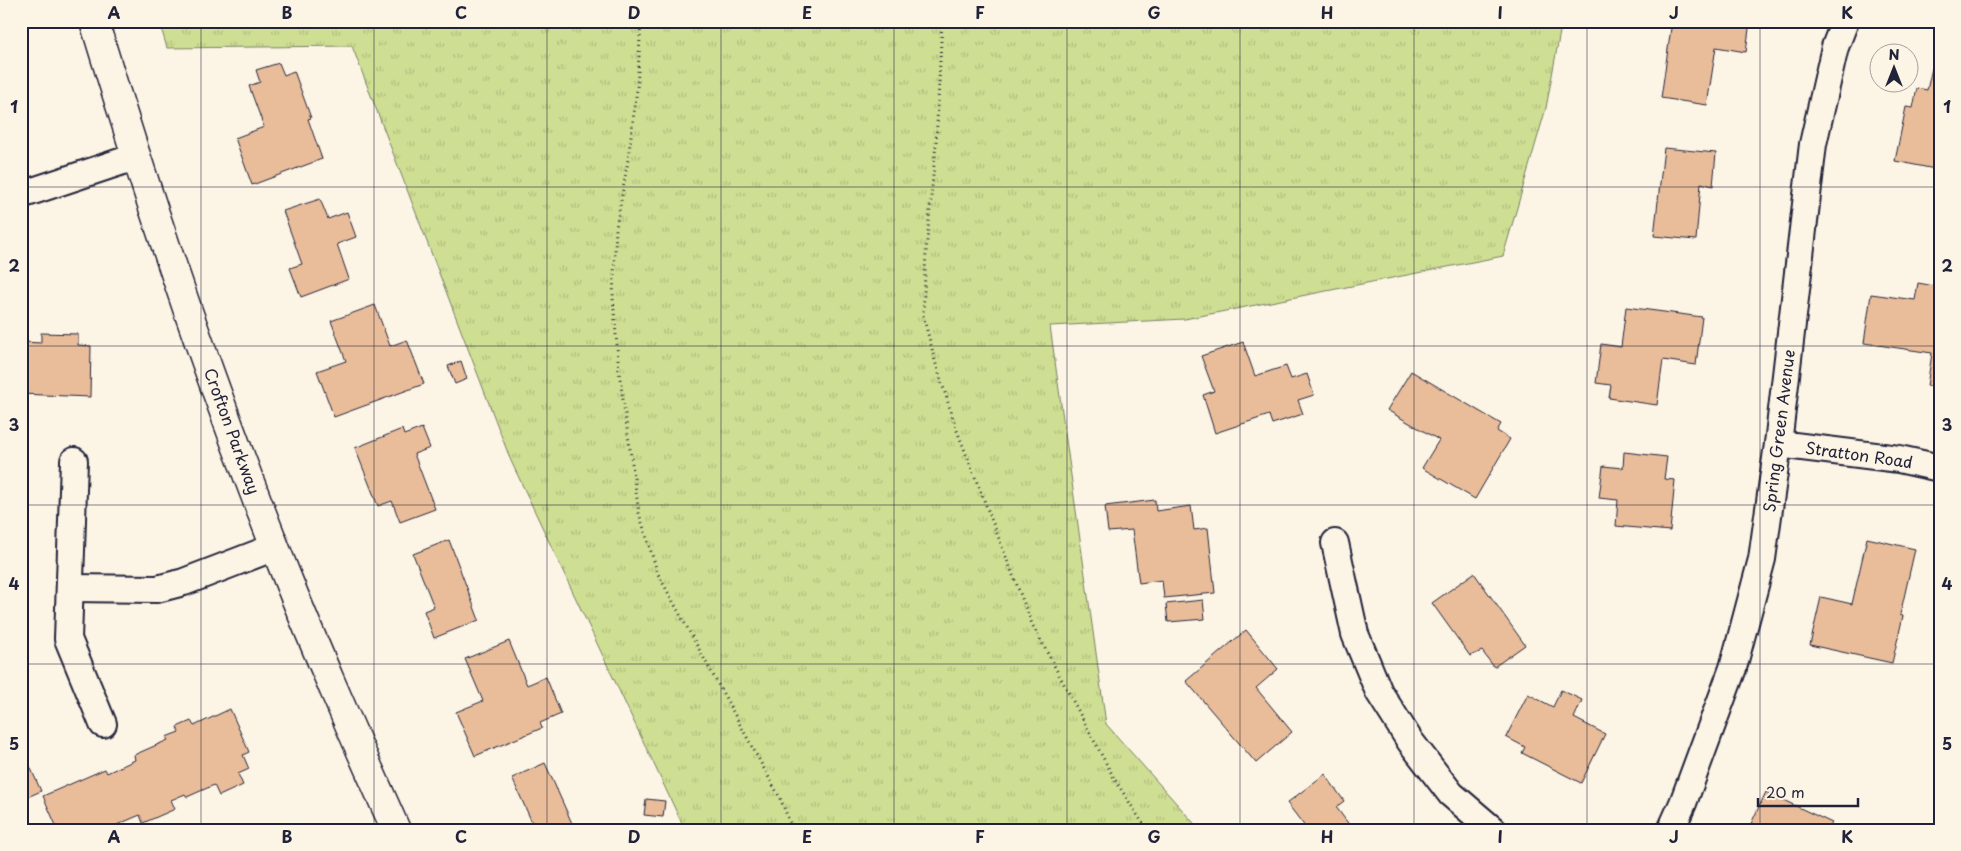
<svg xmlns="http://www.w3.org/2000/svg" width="1961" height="851" viewBox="0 0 1961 851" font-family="'Playpen Sans',sans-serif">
  <defs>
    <pattern id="grass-tufts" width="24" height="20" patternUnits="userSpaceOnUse" patternTransform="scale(1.25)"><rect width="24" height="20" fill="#cede92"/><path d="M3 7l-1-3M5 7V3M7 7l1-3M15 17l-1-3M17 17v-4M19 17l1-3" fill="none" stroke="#b1be7f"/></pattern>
  </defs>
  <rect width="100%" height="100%" fill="#fcf5e5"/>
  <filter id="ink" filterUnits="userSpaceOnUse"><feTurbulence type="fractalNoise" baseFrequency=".02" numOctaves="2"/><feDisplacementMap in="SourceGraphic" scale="10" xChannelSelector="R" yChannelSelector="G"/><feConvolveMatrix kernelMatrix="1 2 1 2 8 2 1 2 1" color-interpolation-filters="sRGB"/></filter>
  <g filter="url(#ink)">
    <path fill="url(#grass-tufts)" stroke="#788066" d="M 159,21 L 1562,21 L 1546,108 L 1503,256 L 1185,319 L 1050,326 L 1106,724 L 1200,830 L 685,830 L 511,461 L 352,46 L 167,48 Z"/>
    <g fill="#eabd9a" stroke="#22223b">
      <path d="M 1672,21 L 1750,21 L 1746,52 L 1716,47 L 1707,105 L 1661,98 Z"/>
      <path d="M 279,63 L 284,75 L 294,71 L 311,118 L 308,119 L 322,159 L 252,185 L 235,138 L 264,127 L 249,86 L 260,82 L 256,70 Z"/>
      <path d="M 1932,68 L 1940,70 L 1940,170 L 1895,161 L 1906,107 L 1913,108 L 1917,88 L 1927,90 Z"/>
      <path d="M 1664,148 L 1716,153 L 1713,186 L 1701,183 L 1696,240 L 1654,236 Z"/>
      <path d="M 320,199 L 328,219 L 347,212 L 356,237 L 337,244 L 349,279 L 301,297 L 290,268 L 302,264 L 283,211 Z"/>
      <path d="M 1918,283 L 1940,287 L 1940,388 L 1927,386 L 1932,353 L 1864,343 L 1871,294 L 1915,300 Z"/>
      <path d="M 375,305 L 390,346 L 407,340 L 424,384 L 334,417 L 317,371 L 346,361 L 331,321 Z"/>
      <path d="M 1626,307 L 1702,317 L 1696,365 L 1663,360 L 1657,405 L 1609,398 L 1611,385 L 1596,383 L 1601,344 L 1621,347 Z"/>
      <path d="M 41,333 L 78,334 L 78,345 L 91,346 L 90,397 L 21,394 L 21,336 L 24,336 L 24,342 L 41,343 Z"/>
      <path d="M 1243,342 L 1255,376 L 1286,366 L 1291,379 L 1307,374 L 1314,395 L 1298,400 L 1303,414 L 1272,424 L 1269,415 L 1215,433 L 1203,395 L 1214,391 L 1201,356 Z"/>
      <path d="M 461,361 L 467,379 L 455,384 L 448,366 Z"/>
      <path d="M 1411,371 L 1501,424 L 1497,431 L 1510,439 L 1475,499 L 1422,468 L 1439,440 L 1387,410 Z"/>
      <path d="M 422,428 L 430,448 L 414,454 L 435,509 L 400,522 L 392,501 L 378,506 L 355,448 L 402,429 L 404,435 Z"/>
      <path d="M 1624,452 L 1667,457 L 1664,479 L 1675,480 L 1670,531 L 1616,526 L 1618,500 L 1599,498 L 1603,466 L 1623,468 Z"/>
      <path d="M 1155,500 L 1156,511 L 1191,506 L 1194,530 L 1208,528 L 1215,593 L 1164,598 L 1162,580 L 1139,583 L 1132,530 L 1108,532 L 1105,506 Z"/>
      <path d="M 1867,538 L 1915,549 L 1900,615 L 1903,616 L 1892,663 L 1810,645 L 1821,597 L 1852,604 Z"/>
      <path d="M 449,540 L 479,620 L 434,638 L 424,611 L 434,607 L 413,554 Z"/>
      <path d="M 1474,573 L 1525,645 L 1494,667 L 1482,651 L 1470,656 L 1432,603 Z"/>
      <path d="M 1203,600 L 1205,619 L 1168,622 L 1166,604 Z"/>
      <path d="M 1246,630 L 1278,669 L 1256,688 L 1292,732 L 1256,763 L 1186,681 Z"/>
      <path d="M 509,641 L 527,685 L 546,677 L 561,714 L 540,723 L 542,728 L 475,756 L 456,712 L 483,701 L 465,659 Z"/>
      <path d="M 1561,690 L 1582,700 L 1574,718 L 1605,734 L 1581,783 L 1522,753 L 1525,747 L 1506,737 L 1528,694 L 1553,707 Z"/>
      <path d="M 230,709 L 249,752 L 243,755 L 249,769 L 238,774 L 243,785 L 219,796 L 214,785 L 187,797 L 185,794 L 171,800 L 175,809 L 143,823 L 140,815 L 105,830 L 58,830 L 43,796 L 105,769 L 107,773 L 135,760 L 134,755 L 168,740 L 166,737 L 179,732 L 177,727 L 191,721 L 194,726 Z"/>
      <path d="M 21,758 L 24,764 L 28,762 L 41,791 L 21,800 Z"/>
      <path d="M 545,763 L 575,830 L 533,830 L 535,829 L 512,778 Z"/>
      <path d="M 1325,774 L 1344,801 L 1336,807 L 1353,830 L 1304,830 L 1306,828 L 1287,803 Z"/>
      <path d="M 1766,792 L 1832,823 L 1830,826 L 1837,830 L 1748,830 Z"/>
      <path d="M 646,799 L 665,801 L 663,817 L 644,815 Z"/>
    </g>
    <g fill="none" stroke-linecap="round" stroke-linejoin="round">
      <defs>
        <g id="minor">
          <path d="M 21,195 L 135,157"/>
          <path d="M 1778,444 L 1899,459 L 1940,468"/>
          <path d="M 74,461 L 68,639 L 103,724"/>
          <path d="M 1335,543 L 1355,634 L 1379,692 L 1410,741 L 1451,794 L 1493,830"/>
          <path d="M 70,588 L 157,589 L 184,582 L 275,547"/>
          <path d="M 1671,830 L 1683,803 L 1733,668 L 1762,559 L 1778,444 L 1813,144 L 1835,47 L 1845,21"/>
        </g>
        <path id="tertiary" d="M 94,21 C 148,199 207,374 275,547 C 312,642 354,736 396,830"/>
      </defs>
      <use href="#minor" stroke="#22223b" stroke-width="30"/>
      <use href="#tertiary" stroke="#22223b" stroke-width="31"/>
      <g stroke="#22223b" stroke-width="3" stroke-dasharray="1 4" stroke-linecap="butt">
        <path d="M 641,21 L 637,89 L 627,167 L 616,228 L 613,298 L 619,371 L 639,513 L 658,574 L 780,798 L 793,830"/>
        <path d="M 942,21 L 936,143 L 926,252 L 923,315 L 936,364 L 956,428 L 1032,624 L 1115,780 L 1147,830"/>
      </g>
      <use href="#minor" stroke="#fcf5e5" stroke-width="26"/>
      <use href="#tertiary" stroke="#fcf5e5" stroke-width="28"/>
    </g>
  </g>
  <path fill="none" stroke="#22223b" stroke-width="1" stroke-opacity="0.55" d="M 201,21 L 201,830M 374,21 L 374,830M 547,21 L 547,830M 721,21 L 721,830M 894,21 L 894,830M 1067,21 L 1067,830M 1240,21 L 1240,830M 1414,21 L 1414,830M 1587,21 L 1587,830M 1760,21 L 1760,830M 21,187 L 1940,187M 21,346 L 1940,346M 21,505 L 1940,505M 21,664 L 1940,664"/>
  <g text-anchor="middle" stroke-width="5" stroke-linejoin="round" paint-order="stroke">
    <g font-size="16" fill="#22223b" stroke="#fcf5e5">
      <text transform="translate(232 431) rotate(70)" y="6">Crofton Parkway</text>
      <text transform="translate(1779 431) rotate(-83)" y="6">Spring Green Avenue</text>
      <text transform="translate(1859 455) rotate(8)" y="6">Stratton Road</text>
    </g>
  </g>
  <rect width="1961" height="851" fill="none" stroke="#fcf5e5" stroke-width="55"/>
  <g transform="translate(1894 68)"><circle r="24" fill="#fcf5e5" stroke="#a5a1a1"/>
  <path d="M0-4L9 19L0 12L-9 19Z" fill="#22223b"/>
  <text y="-8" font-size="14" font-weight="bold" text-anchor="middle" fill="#22223b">N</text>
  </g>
  <path d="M1758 798v8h100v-8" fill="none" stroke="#22223b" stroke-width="2.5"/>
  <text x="1766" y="798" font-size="15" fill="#22223b" stroke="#fcf5e5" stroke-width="4" paint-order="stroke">20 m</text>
  <rect x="28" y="28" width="1906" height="796" fill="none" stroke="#22223b" stroke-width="2"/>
  <g font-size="16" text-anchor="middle" font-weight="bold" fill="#22223b">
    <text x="114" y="19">A</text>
    <text x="287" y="19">B</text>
    <text x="461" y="19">C</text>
    <text x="634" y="19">D</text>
    <text x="807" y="19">E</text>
    <text x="980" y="19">F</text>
    <text x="1154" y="19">G</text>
    <text x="1327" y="19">H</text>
    <text x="1500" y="19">I</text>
    <text x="1674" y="19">J</text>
    <text x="1847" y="19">K</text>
    <text x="14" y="113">1</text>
    <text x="1947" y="113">1</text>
    <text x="14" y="272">2</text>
    <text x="1947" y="272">2</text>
    <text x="14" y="431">3</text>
    <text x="1947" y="431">3</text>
    <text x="14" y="590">4</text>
    <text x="1947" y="590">4</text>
    <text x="14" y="750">5</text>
    <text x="1947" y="750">5</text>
    <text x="114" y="843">A</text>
    <text x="287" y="843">B</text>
    <text x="461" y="843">C</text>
    <text x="634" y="843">D</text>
    <text x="807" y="843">E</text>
    <text x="980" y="843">F</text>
    <text x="1154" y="843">G</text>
    <text x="1327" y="843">H</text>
    <text x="1500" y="843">I</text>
    <text x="1674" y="843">J</text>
    <text x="1847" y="843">K</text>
  </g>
</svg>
